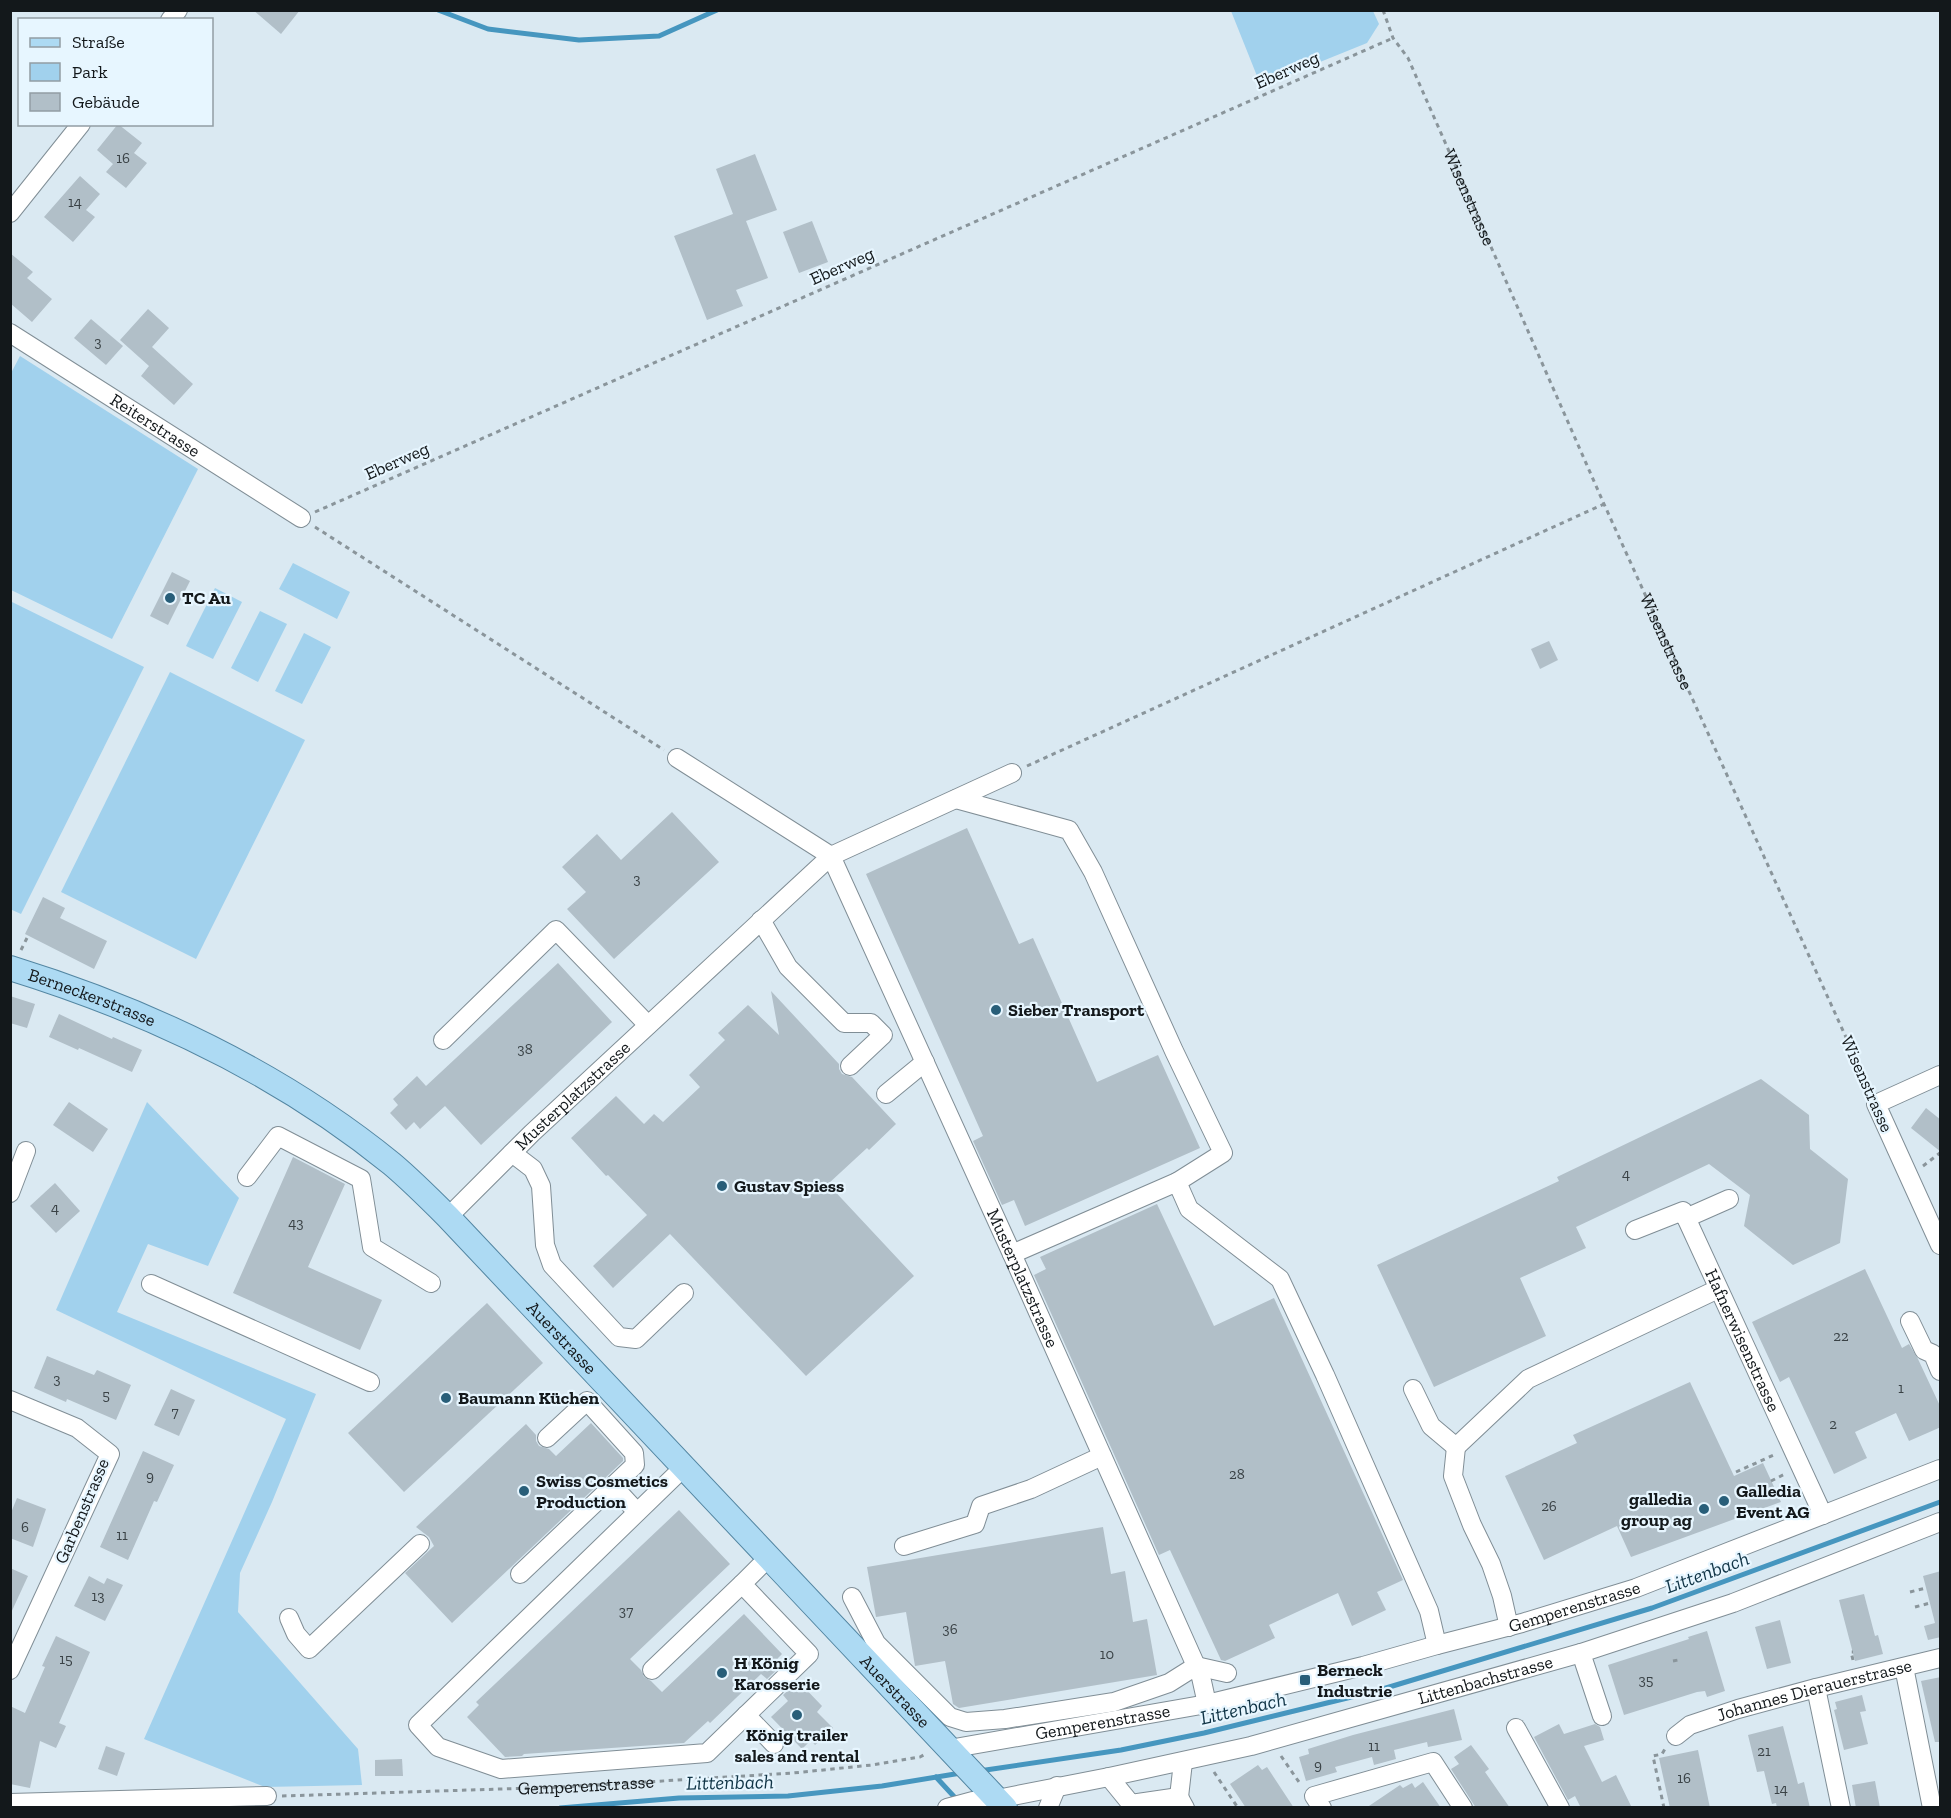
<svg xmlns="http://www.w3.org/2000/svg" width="1951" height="1818" viewBox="0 0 1951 1818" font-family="'Zilla Slab',serif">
  <rect width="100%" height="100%" fill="#dae9f2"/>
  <g fill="#a1d1ed">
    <path d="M 1231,11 L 1373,11 L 1379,24 L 1367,43 L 1261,86 Z"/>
    <path d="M 20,356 L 198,469 L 112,639 L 11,590 L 10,375 Z"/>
    <path d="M 293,563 L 350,592 L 337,619 L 279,589 Z"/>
    <path d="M 215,588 L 242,602 L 213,659 L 186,646 Z"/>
    <path d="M 10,601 L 144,667 L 21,914 L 10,909 Z"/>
    <path d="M 260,611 L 287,624 L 258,682 L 231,668 Z"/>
    <path d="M 304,633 L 331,647 L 302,704 L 275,691 Z"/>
    <path d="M 170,672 L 305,740 L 196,959 L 61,892 Z"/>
    <path d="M 147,1102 L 239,1198 L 208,1266 L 148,1244 L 117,1312 L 316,1394 L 272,1502 L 240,1573 L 238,1612 L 358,1749 L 362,1785 L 265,1787 L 144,1739 L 286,1419 L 56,1310 Z"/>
  </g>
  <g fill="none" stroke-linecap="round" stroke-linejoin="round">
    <g stroke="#4696bf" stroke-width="5">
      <path d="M 438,10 L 488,29 L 579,40 L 659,36 L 717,10"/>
      <path d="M 979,1771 L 1121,1750 L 1204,1733 L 1376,1691 L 1652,1608 L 1940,1502"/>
      <path d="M 936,1777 L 959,1802"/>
      <path d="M 560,1808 L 679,1798 L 788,1796 L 882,1786 L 961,1773"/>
    </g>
  </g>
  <g fill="#b1bfc8">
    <path d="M 253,10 L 300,10 L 281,34 Z"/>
    <path d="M 118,124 L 142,143 L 134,153 L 147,163 L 126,188 L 106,172 L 113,164 L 97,150 Z"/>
    <path d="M 755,154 L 777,210 L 746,221 L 768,278 L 736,290 L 743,306 L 707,320 L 674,236 L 733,214 L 716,169 Z"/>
    <path d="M 80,176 L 100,194 L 86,210 L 95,217 L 73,242 L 44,217 Z"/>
    <path d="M 812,221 L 828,262 L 799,273 L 783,232 Z"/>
    <path d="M 10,253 L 33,272 L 27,278 L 52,299 L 32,322 L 10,303 Z"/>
    <path d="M 148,309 L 169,328 L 152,347 L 193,384 L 174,405 L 141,376 L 149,366 L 120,340 Z"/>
    <path d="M 91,319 L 123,346 L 106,365 L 74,338 Z"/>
    <path d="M 172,572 L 190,581 L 168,625 L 150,616 Z"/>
    <path d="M 1549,641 L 1558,660 L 1540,669 L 1531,649 Z"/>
    <path d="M 672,812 L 719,862 L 614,959 L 567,909 L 586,892 L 562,867 L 597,834 L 621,860 Z"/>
    <path d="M 967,828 L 1019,944 L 1033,938 L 1097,1082 L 1158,1055 L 1200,1148 L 1025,1226 L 1014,1200 L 1002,1205 L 973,1141 L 983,1136 L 866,874 Z"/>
    <path d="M 43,897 L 65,908 L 60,918 L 107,941 L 94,969 L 25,934 Z"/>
    <path d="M 558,963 L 612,1022 L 481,1145 L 445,1106 L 420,1129 L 414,1122 L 406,1130 L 390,1113 L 398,1105 L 393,1099 L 417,1076 L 426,1086 Z"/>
    <path d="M 771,991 L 839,1064 L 839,1069 L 842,1074 L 852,1077 L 896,1124 L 869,1150 L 867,1148 L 828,1184 L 914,1276 L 806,1376 L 670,1234 L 613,1288 L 593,1266 L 647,1215 L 608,1175 L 606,1176 L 571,1138 L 616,1096 L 644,1124 L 654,1114 L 663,1122 L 700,1087 L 689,1075 L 725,1040 L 718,1033 L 748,1005 L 779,1035 Z"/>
    <path d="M 10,996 L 35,1004 L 27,1028 L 10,1023 Z"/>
    <path d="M 59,1014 L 112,1039 L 113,1037 L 142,1050 L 132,1072 L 79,1048 L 78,1050 L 49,1037 Z"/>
    <path d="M 1761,1079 L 1809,1115 L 1810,1149 L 1848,1179 L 1840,1243 L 1793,1265 L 1744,1226 L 1750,1195 L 1709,1164 L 1576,1227 L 1586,1248 L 1520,1278 L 1546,1336 L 1434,1387 L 1377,1265 L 1559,1181 L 1557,1177 Z"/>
    <path d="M 69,1102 L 108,1129 L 93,1152 L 53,1125 Z"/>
    <path d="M 1926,1108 L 1941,1120 L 1941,1152 L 1911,1128 Z"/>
    <path d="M 293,1157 L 345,1184 L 308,1267 L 382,1300 L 360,1350 L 233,1293 Z"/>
    <path d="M 55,1183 L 80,1211 L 56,1233 L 30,1206 Z"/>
    <path d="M 1157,1204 L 1214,1326 L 1274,1298 L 1403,1580 L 1377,1592 L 1386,1610 L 1352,1626 L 1338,1593 L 1269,1625 L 1275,1638 L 1225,1661 L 1221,1660 L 1170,1550 L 1159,1555 L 1034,1275 L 1046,1269 L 1040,1257 Z"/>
    <path d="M 1865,1269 L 1902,1348 L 1909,1344 L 1918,1359 L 1941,1408 L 1941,1427 L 1909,1441 L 1896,1413 L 1855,1432 L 1867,1458 L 1834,1474 L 1789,1377 L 1780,1382 L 1752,1322 Z"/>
    <path d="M 487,1303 L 543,1363 L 404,1492 L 348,1433 Z"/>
    <path d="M 47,1356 L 94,1375 L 97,1370 L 131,1385 L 116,1420 L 67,1399 L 66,1402 L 34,1388 Z"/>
    <path d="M 1690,1382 L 1734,1476 L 1763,1463 L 1781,1502 L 1631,1557 L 1617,1526 L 1544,1560 L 1505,1476 L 1577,1443 L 1573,1435 Z"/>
    <path d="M 171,1389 L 195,1400 L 179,1436 L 154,1425 Z"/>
    <path d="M 591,1423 L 623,1458 L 623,1461 L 452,1623 L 405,1573 L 434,1546 L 429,1537 L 416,1527 L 526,1424 L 536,1435 L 536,1441 L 539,1446 L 549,1449 L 556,1456 Z"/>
    <path d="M 143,1451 L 174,1465 L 157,1502 L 154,1501 L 128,1560 L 100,1547 Z"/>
    <path d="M 17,1498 L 46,1509 L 33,1547 L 10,1538 L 10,1515 Z"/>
    <path d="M 679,1510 L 730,1564 L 630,1659 L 641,1670 L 644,1677 L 651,1681 L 662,1692 L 744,1614 L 782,1654 L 777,1659 L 782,1665 L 767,1679 L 761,1674 L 710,1723 L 708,1721 L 684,1743 L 524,1754 L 522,1756 L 505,1757 L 467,1717 L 479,1705 L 476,1702 Z"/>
    <path d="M 1103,1527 L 1111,1574 L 1125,1571 L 1133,1622 L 1147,1619 L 1157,1675 L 959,1708 L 953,1704 L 945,1661 L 915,1666 L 906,1612 L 876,1617 L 867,1567 Z"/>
    <path d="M 10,1568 L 28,1576 L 10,1615 Z"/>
    <path d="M 1941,1571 L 1941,1637 L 1928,1640 L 1924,1626 L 1935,1623 L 1923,1576 Z"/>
    <path d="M 89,1576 L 104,1584 L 107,1578 L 123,1585 L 105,1621 L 74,1606 Z"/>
    <path d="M 1864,1594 L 1875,1636 L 1878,1635 L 1883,1654 L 1855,1661 L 1839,1600 Z"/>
    <path d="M 1780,1620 L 1791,1663 L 1767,1669 L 1755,1627 Z"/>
    <path d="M 1707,1631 L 1725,1691 L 1707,1697 L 1705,1691 L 1697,1692 L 1624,1715 L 1608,1665 L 1689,1639 L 1688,1637 Z"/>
    <path d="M 56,1636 L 90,1652 L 59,1723 L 66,1726 L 56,1748 L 40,1741 L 30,1788 L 10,1784 L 10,1706 L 25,1713 L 45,1667 L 42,1666 Z"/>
    <path d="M 1941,1677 L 1941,1742 L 1935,1742 L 1921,1681 Z"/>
    <path d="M 798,1681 L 822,1706 L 817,1712 L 833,1728 L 815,1745 L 811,1740 L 802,1749 L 771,1717 L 788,1701 L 783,1695 Z"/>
    <path d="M 1862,1695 L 1866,1711 L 1860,1712 L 1868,1744 L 1844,1750 L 1834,1710 L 1837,1709 L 1835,1702 Z"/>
    <path d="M 1454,1709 L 1462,1740 L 1428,1747 L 1427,1742 L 1394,1750 L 1396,1759 L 1374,1765 L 1372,1757 L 1335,1767 L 1337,1772 L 1306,1781 L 1299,1757 L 1309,1754 L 1308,1749 L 1353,1735 Z"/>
    <path d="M 1559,1724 L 1564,1734 L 1595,1724 L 1600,1727 L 1604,1740 L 1584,1746 L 1602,1782 L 1616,1775 L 1632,1808 L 1581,1808 L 1575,1796 L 1568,1800 L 1534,1737 Z"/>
    <path d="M 1783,1726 L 1798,1784 L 1804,1782 L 1810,1808 L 1777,1808 L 1776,1803 L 1772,1804 L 1764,1771 L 1757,1772 L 1748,1735 Z"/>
    <path d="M 1471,1745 L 1489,1769 L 1485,1772 L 1510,1808 L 1476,1808 L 1451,1769 L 1459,1764 L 1454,1757 Z"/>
    <path d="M 106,1746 L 125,1753 L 117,1776 L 98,1769 Z"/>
    <path d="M 1698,1750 L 1710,1808 L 1670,1808 L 1659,1758 Z"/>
    <path d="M 402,1759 L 403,1776 L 375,1776 L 375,1760 Z"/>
    <path d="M 1258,1765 L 1262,1770 L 1267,1767 L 1294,1808 L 1246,1808 L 1230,1784 Z"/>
    <path d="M 1875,1781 L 1880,1808 L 1856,1808 L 1852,1785 Z"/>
    <path d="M 1423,1782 L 1441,1808 L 1366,1808 L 1400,1785 L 1403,1788 L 1412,1783 L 1415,1788 Z"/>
  </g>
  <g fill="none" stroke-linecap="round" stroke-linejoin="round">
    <defs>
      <g id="minor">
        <path d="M 170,20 L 178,10"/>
        <path d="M 10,213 L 81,124"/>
        <path id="s3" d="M 10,333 L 301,518"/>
        <path d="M 677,758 L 831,856 L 1012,773"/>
        <path d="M 956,799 L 1069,830 L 1093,872 L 1174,1051 L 1223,1153 L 1177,1182"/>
        <path d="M 761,920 L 788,967 L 844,1023 L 871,1023 L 883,1035 L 850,1066"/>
        <path d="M 443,1040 L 556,930 L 648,1025"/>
        <path d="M 1940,1075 L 1876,1104 L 1940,1245"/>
        <path d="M 886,1094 L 925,1062"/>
        <path d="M 512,1153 L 533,1169 L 541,1186 L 545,1245 L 552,1265 L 619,1337 L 636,1339 L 684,1293"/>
        <path d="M 247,1177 L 278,1136 L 361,1179 L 372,1247 L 431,1283"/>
        <path d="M 10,1193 L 26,1151"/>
        <path id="s4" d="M 448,1217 L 532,1133 L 831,856 L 1012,1254 L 1201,1677 L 1207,1704"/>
        <path d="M 1686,1218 L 1729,1199"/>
        <path id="s5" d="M 1635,1230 L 1683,1211 L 1823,1515"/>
        <path d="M 1012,1254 L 1177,1182 L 1189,1209 L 1280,1279 L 1325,1375 L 1429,1611 L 1437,1645"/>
        <path d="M 151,1284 L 370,1382"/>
        <path d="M 1910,1321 L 1924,1350 L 1933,1354 L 1940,1371"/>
        <path d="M 1413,1389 L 1431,1426 L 1456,1447 L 1528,1379 L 1718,1289"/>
        <path d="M 10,1400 L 77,1428 L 110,1454 L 10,1670"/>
        <path d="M 1456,1447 L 1453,1476 L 1472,1525 L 1491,1564 L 1502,1596 L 1509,1627"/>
        <path d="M 684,1467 L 418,1725 L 438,1747 L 501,1769 L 707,1753 L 809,1654 L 742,1584 L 769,1557"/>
        <path d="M 613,1486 L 637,1512"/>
        <path d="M 904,1546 L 975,1524 L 981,1506 L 1031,1489 L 1102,1456"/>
        <path d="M 520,1574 L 635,1465 L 634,1453 L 587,1401 L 547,1438"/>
        <path d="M 852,1597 L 876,1643 L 950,1717 L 966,1722 L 1005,1719 L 1114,1702 L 1169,1683 L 1196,1666 L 1227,1673"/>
        <path d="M 289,1618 L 296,1634 L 309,1649 L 420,1544"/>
        <path d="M 1581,1653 L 1602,1716"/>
        <path d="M 1904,1667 L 1932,1808"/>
        <path d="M 652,1670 L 742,1584"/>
        <path d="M 1816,1688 L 1841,1808"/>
        <path d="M 746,1715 L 774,1744"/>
        <path d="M 1516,1728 L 1560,1808"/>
        <path id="s6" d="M 1676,1736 L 1690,1725 L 1738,1709 L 1816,1688 L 1940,1658"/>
        <path id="s7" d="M 949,1749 L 1207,1704 L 1363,1666 L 1437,1645 L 1522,1623 L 1636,1588 L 1940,1469"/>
        <path d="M 1109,1777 L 1131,1804 L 1179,1797 L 1185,1808"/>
        <path d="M 1179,1797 L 1183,1762"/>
        <path d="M 10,1803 L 267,1796"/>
        <path id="s8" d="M 947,1808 L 973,1801 L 997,1799 L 1109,1777 L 1251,1746 L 1581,1653 L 1733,1603 L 1940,1522"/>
        <path d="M 1048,1808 L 1057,1786"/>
        <path d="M 1322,1808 L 1314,1796 L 1433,1762 L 1463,1808"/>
      </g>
      <g id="major">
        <path id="s9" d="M 10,968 C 149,1011 279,1072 392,1164 C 411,1180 430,1199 448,1217 L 1005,1808"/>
      </g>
    </defs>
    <use href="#minor" stroke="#808e96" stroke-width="20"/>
    <use href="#major" stroke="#5386a2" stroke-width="26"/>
    <g stroke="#8a959b" stroke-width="3" stroke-dasharray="4.5 4.5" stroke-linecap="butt">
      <path id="s1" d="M 1383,10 L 1393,38 L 1408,58 L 1604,504 L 1869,1088"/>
      <path d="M 315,512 L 1393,38"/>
      <path d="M 315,527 L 664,750"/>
      <path d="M 1027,766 L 1604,504"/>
      <path d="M 21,950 L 27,938"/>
      <path d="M 1923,1166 L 1940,1153"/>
      <path d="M 1736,1472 L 1776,1454"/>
      <path d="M 1771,1481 L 1785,1474"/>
      <path d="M 1910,1592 L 1926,1588"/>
      <path d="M 1915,1607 L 1930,1603"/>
      <path d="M 1853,1660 L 1851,1652 L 1853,1652"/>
      <path d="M 1673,1661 L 1678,1660"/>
      <path d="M 1281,1756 L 1301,1785"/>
      <path d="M 1214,1772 L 1238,1808"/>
      <path id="s2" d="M 282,1796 L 564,1787 L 793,1773 L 872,1765 L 920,1757 L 927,1753"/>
      <path d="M 1664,1808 L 1653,1756 L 1662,1754 L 1665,1749"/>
    </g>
    <use href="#minor" stroke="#fff" stroke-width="18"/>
    <use href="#major" stroke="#addaf3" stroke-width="24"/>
  </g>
  <g fill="#285e79" stroke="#e7f6ff" stroke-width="2">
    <circle cx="170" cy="598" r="6"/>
    <circle cx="996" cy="1010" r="6"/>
    <circle cx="722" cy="1186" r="6"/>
    <circle cx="446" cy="1398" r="6"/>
    <circle cx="524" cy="1491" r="6"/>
    <circle cx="1724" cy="1501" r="6"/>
    <circle cx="1704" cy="1509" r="6"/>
    <circle cx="722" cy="1673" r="6"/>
    <rect x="1299" y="1674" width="12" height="12" rx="3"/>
    <circle cx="797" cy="1715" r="6"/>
  </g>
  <g text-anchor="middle" stroke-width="4.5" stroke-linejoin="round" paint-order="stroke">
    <g font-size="15" fill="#3a4246">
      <text x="123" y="163">16</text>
      <text x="75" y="207">14</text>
      <text x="98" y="347">3</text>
      <text x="637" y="884">3</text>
      <text x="525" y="1054">38</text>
      <text x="1626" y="1179">4</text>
      <text x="55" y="1213">4</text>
      <text x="296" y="1228">43</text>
      <text x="1841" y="1341">22</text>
      <text x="57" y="1384">3</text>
      <text x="1901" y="1393">1</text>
      <text x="106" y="1400">5</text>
      <text x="175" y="1417">7</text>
      <text x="1833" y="1429">2</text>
      <text x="1237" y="1479">28</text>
      <text x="150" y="1481">9</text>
      <text x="1549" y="1511">26</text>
      <text x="25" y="1532">6</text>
      <text x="122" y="1540">11</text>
      <text x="98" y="1601">13</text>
      <text x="626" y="1616">37</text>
      <text x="950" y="1634">36</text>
      <text x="1107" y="1659">10</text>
      <text x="66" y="1664">15</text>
      <text x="1646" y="1685">35</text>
      <text x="1374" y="1751">11</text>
      <text x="1764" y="1756">21</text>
      <text x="1318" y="1770">9</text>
      <text x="1684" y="1783">16</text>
      <text x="1781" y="1794">14</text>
    </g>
    <g font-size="18" fill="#13181b" stroke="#e7f6ff">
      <text transform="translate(1287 70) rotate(-24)" y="6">Eberweg</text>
      <text dy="6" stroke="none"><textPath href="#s1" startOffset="207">Wisenstrasse</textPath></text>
      <text transform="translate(842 266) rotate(-24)" y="6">Eberweg</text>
      <text dy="6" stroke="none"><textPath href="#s3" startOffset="172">Reiterstrasse</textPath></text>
      <text transform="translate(397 461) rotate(-24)" y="6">Eberweg</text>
      <text dy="6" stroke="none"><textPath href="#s1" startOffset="693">Wisenstrasse</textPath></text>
      <text dy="6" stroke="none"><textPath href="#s9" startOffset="87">Berneckerstrasse</textPath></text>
      <text transform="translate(1867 1084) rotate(66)" y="6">Wisenstrasse</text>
      <text dy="6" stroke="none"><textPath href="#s4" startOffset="174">Musterplatzstrasse</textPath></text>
      <text dy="6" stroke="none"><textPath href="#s4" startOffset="990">Musterplatzstrasse</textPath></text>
      <text dy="6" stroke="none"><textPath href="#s9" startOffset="675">Auerstrasse</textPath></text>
      <text dy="6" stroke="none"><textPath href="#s5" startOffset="194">Hafnerwisenstrasse</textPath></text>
      <text transform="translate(82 1511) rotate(-67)" y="6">Garbenstrasse</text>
      <text dy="6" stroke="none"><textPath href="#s7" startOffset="642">Gemperenstrasse</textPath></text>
      <text dy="6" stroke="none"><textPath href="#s8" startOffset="554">Littenbachstrasse</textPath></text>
      <text dy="6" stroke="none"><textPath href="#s6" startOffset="147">Johannes Dierauerstrasse</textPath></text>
      <text dy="6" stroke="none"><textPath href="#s9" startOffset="1161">Auerstrasse</textPath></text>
      <text dy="6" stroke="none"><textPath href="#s7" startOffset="156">Gemperenstrasse</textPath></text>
      <text dy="6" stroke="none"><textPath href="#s2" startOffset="304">Gemperenstrasse</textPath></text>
    </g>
    <g font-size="18" font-weight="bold" fill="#13181b" stroke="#e7f6ff" text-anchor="start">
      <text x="182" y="604">TC Au</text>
      <text x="1008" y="1016">Sieber Transport</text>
      <text x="734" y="1192">Gustav Spiess</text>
      <text x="458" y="1404">Baumann Küchen</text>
      <text x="536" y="1487">Swiss Cosmetics<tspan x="536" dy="21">Production</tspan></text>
      <text x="1736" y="1497">Galledia<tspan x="1736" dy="21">Event AG</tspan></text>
      <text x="1692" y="1505" text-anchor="end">galledia<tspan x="1692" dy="21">group ag</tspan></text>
      <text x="734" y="1669">H König<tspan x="734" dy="21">Karosserie</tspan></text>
      <text x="1317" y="1676">Berneck<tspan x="1317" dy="21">Industrie</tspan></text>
      <text x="797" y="1741" text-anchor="middle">König trailer<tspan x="797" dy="21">sales and rental</tspan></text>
    </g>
    <g font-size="20" font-style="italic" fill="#103446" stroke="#e7f6ff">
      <text transform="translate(1707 1572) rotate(-20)" y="7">Littenbach</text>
      <text transform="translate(1243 1708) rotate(-13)" y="7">Littenbach</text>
      <text transform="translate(730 1782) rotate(-1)" y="7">Littenbach</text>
    </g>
  </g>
  <rect width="1951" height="1818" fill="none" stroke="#13181b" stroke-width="24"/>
  <rect x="18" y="18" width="195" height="108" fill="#e7f6ff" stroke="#929da4" stroke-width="1.5"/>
  <rect x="30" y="38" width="30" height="9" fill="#addaf3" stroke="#929da4" stroke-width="1.5"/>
  <text x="72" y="48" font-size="18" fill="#13181b">Straße</text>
  <rect x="30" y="63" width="30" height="18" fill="#a1d1ed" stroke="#929da4" stroke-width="1.5"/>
  <text x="72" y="78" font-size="18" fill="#13181b">Park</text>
  <rect x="30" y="93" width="30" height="18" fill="#b1bfc8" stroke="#929da4" stroke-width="1.5"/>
  <text x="72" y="108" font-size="18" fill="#13181b">Gebäude</text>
</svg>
